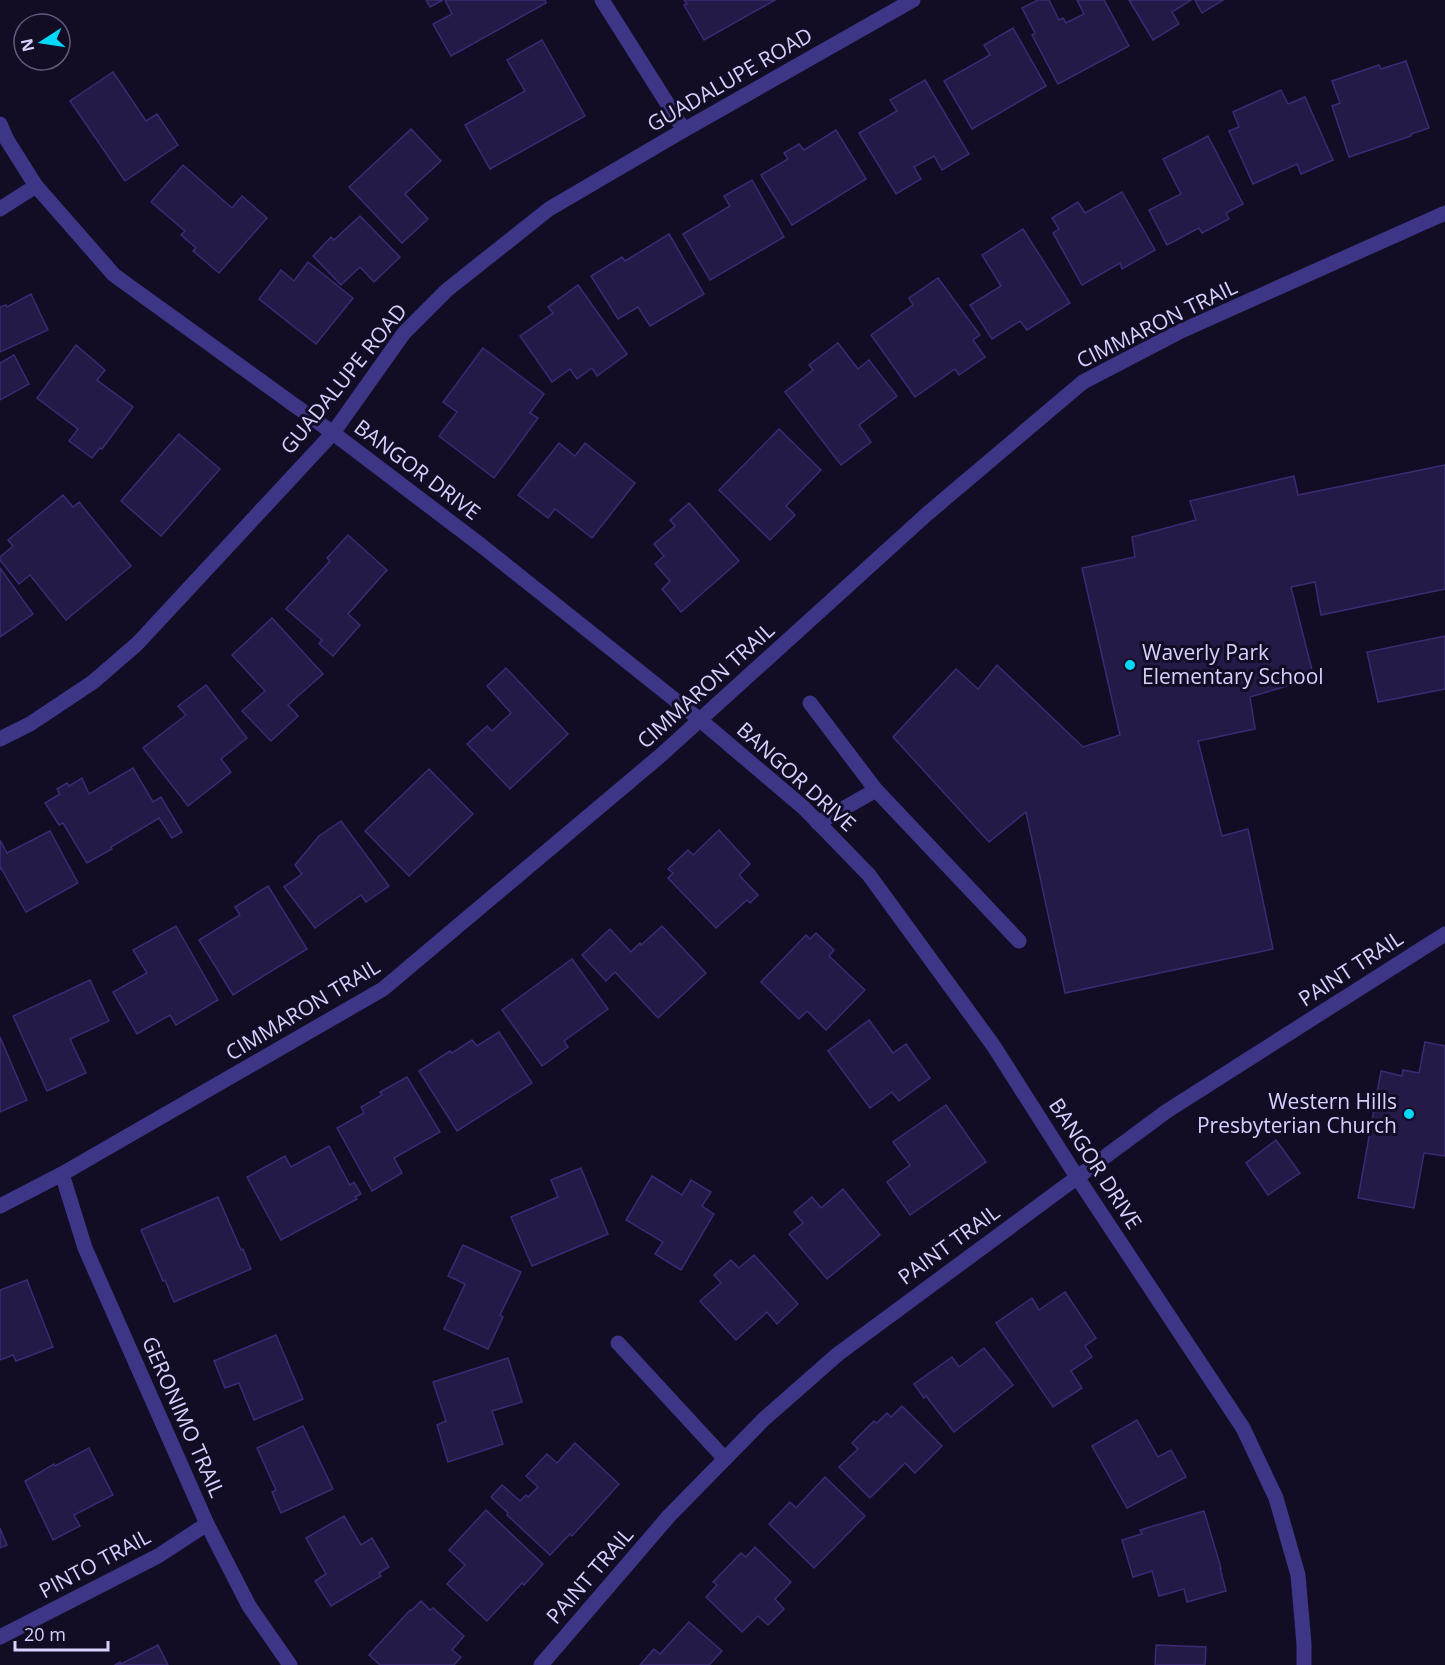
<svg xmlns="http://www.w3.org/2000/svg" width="1445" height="1665" viewBox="0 0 1445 1665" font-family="'Open Sans',sans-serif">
  <rect width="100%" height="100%" fill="#120d25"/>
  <g fill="#241947" stroke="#3c2a74" stroke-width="1.5">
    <path d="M 426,0 L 443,0 L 430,7 Z"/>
    <path d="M 445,0 L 545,0 L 546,3 L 451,56 L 433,24 L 452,14 Z"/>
    <path d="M 684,0 L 775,0 L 704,40 L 684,5 L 687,4 Z"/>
    <path d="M 1038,0 L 1049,0 L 1059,20 L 1063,18 L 1066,23 L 1084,14 L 1077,0 L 1104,0 L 1129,46 L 1058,84 L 1032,35 L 1035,33 L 1022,8 Z"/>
    <path d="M 1129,0 L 1191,0 L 1172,12 L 1179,24 L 1153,40 Z"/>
    <path d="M 1195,0 L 1223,0 L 1202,13 Z"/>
    <path d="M 1013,28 L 1046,86 L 972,129 L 944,81 L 990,55 L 984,45 Z"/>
    <path d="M 542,40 L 585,116 L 490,169 L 465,125 L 525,91 L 507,60 Z"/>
    <path d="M 1406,61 L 1429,128 L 1411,134 L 1411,136 L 1349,157 L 1332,106 L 1340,103 L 1332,81 L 1379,65 L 1381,69 Z"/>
    <path d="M 113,72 L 146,121 L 157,114 L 178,145 L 125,181 L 70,101 Z"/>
    <path d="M 925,80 L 969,154 L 942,170 L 934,156 L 914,167 L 921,179 L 896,194 L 859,133 L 897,111 L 890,100 Z"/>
    <path d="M 1281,90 L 1288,104 L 1305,97 L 1333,160 L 1301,174 L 1297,164 L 1253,184 L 1229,131 L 1239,127 L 1233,112 Z"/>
    <path d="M 411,129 L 441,161 L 405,194 L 428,219 L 402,243 L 349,187 Z"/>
    <path d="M 836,130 L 866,179 L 792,225 L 761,175 L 788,159 L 784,153 L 799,144 L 804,150 Z"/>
    <path d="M 1208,136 L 1243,204 L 1226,213 L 1229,219 L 1202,233 L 1199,228 L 1167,245 L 1149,210 L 1181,194 L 1163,159 Z"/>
    <path d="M 183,165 L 232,208 L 242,196 L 267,218 L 219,273 L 193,251 L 196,248 L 181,235 L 185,231 L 151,202 Z"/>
    <path d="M 752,180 L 784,237 L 710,280 L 683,234 L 730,206 L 724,196 Z"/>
    <path d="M 1122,192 L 1155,250 L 1122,269 L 1120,263 L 1082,285 L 1053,233 L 1059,229 L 1052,218 L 1078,202 L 1085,213 Z"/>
    <path d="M 360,216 L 400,257 L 374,282 L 360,267 L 341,285 L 313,256 L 331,237 L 334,240 Z"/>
    <path d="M 1023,229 L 1070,303 L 1027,330 L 1020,321 L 992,339 L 970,305 L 1001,286 L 982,255 Z"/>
    <path d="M 669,234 L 704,294 L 650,326 L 638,307 L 618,319 L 591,276 L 622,257 L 625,261 Z"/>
    <path d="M 308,262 L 353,298 L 316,344 L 259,299 L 281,270 L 294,281 Z"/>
    <path d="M 938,278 L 980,335 L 973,340 L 985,357 L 959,375 L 955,369 L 915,397 L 871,335 L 913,305 L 909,298 Z"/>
    <path d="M 578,285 L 627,354 L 597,376 L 592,368 L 577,379 L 570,369 L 552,382 L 520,336 L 553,313 L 548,307 Z"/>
    <path d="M 31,294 L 48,330 L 0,352 L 0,307 L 6,305 L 7,307 Z"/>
    <path d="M 838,343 L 858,369 L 869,360 L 897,396 L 859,425 L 871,442 L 841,465 L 785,392 L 813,370 L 809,365 Z"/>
    <path d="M 76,345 L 105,370 L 97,380 L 133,407 L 102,449 L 100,448 L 92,458 L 69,441 L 78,429 L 37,398 Z"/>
    <path d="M 483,348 L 544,394 L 530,413 L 538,418 L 494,478 L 439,436 L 457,412 L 443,402 Z"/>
    <path d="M 14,355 L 29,384 L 0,400 L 0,363 Z"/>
    <path d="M 779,429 L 821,470 L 786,506 L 795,515 L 770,540 L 719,490 Z"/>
    <path d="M 179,434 L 220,469 L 161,536 L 121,501 Z"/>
    <path d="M 559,443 L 575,456 L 585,443 L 635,483 L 592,538 L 555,509 L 548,518 L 518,495 Z"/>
    <path d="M 1445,465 L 1445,589 L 1321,615 L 1315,582 L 1291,587 L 1314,678 L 1250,697 L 1255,729 L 1198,741 L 1222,836 L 1248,829 L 1273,949 L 1065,993 L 1026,812 L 989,842 L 893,737 L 956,669 L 978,689 L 997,665 L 1083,747 L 1120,735 L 1082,568 L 1135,557 L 1132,537 L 1196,520 L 1190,501 L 1294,476 L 1298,495 Z"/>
    <path d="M 63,495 L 73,507 L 79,502 L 131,566 L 66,620 L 30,575 L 19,584 L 0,560 L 0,557 L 13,546 L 8,540 Z"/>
    <path d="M 689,503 L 739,561 L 681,612 L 662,589 L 670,581 L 655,564 L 664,556 L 654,544 L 675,526 L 670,520 Z"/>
    <path d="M 348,535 L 387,570 L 348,614 L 360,625 L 333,656 L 319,644 L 322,640 L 286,609 L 330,561 L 327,558 Z"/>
    <path d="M 0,568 L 33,614 L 0,637 Z"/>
    <path d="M 272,618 L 323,674 L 288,705 L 298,716 L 271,741 L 242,711 L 265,691 L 232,655 Z"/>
    <path d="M 1445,636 L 1445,689 L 1378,702 L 1367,652 Z"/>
    <path d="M 506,668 L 568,734 L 510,789 L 467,744 L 487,726 L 492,731 L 511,713 L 487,686 Z"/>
    <path d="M 206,685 L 247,738 L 221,759 L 231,772 L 188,806 L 143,748 L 186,715 L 178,706 Z"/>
    <path d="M 133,768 L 153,802 L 161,797 L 182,832 L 172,838 L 159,818 L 111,847 L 112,849 L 87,863 L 63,823 L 59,825 L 45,803 L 60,794 L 57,789 L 67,783 L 69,786 L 82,778 L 89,794 Z"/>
    <path d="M 429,769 L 473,814 L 409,876 L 365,831 Z"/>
    <path d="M 341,821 L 389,886 L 366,902 L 361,895 L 315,928 L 284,887 L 302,874 L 295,865 L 319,836 Z"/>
    <path d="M 719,830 L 750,864 L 739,875 L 758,895 L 750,903 L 747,900 L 716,928 L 668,878 L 673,873 L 668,869 L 688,850 L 693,855 Z"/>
    <path d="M 50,831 L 78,883 L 26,912 L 1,868 L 0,869 L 0,840 L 7,853 Z"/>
    <path d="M 268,886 L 307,949 L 233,995 L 199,940 L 240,915 L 235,907 Z"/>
    <path d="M 176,926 L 218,1000 L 176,1025 L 170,1015 L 137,1034 L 113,992 L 147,973 L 133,950 Z"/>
    <path d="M 662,926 L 706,973 L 658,1018 L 615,972 L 606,981 L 582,955 L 610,929 L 631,952 L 640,943 L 641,945 Z"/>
    <path d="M 816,933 L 834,950 L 829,956 L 865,990 L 826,1030 L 807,1011 L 799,1019 L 761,982 L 806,935 L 810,939 Z"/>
    <path d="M 572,959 L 608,1009 L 564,1041 L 568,1047 L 542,1066 L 502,1010 Z"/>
    <path d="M 90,980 L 109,1021 L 70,1039 L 86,1073 L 47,1091 L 13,1016 Z"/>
    <path d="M 869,1020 L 893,1053 L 906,1044 L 930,1078 L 899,1101 L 892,1092 L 870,1108 L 828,1051 Z"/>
    <path d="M 499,1032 L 532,1083 L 457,1131 L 419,1071 L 450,1051 L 452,1053 L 472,1040 L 477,1046 Z"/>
    <path d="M 0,1037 L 27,1100 L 0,1112 Z"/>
    <path d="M 1425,1042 L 1445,1046 L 1445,1156 L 1424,1153 L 1414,1208 L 1358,1198 L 1381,1071 L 1402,1076 L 1403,1070 L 1419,1073 Z"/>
    <path d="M 407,1077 L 440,1132 L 394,1158 L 402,1173 L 372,1191 L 337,1128 L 364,1113 L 361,1107 L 382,1095 L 380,1092 Z"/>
    <path d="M 946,1105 L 986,1162 L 910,1215 L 887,1182 L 910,1165 L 893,1142 Z"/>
    <path d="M 1276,1140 L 1300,1173 L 1268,1195 L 1246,1163 Z"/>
    <path d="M 329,1146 L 350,1185 L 354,1182 L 361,1194 L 355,1197 L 357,1199 L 281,1240 L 247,1177 L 285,1156 L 291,1167 Z"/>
    <path d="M 581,1168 L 608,1234 L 532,1266 L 511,1217 L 558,1197 L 551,1180 Z"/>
    <path d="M 652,1176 L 682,1195 L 691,1180 L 711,1192 L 702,1206 L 714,1214 L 681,1270 L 655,1254 L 663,1242 L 626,1220 Z"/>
    <path d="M 843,1189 L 880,1235 L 827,1279 L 789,1234 L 803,1223 L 794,1212 L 812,1197 L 821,1208 Z"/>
    <path d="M 218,1197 L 241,1250 L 243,1249 L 251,1269 L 174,1302 L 165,1280 L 163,1281 L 141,1230 Z"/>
    <path d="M 463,1245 L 521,1272 L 500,1315 L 503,1317 L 488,1349 L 444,1329 L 465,1284 L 448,1276 Z"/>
    <path d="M 754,1255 L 798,1304 L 777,1324 L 767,1312 L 736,1340 L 700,1301 L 721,1283 L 714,1275 L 731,1260 L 739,1268 Z"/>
    <path d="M 27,1280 L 53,1347 L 16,1361 L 13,1355 L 0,1360 L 0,1290 Z"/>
    <path d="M 1065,1292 L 1096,1338 L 1085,1346 L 1092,1357 L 1071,1371 L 1082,1388 L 1053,1407 L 996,1323 L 1032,1298 L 1039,1310 Z"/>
    <path d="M 276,1335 L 303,1399 L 254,1420 L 239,1383 L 225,1388 L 214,1361 Z"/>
    <path d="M 984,1348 L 1013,1385 L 954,1432 L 926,1396 L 924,1398 L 914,1384 L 952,1357 L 959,1367 Z"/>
    <path d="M 508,1358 L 522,1402 L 492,1411 L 503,1444 L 448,1462 L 437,1425 L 446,1421 L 433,1382 Z"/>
    <path d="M 902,1406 L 942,1446 L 915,1473 L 905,1463 L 870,1498 L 839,1467 L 858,1449 L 852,1443 L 874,1421 L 877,1423 L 887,1413 L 891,1417 Z"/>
    <path d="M 1137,1420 L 1158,1457 L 1171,1450 L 1186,1477 L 1127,1508 L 1092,1446 Z"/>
    <path d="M 303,1426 L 333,1489 L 281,1513 L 272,1492 L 276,1490 L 257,1448 Z"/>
    <path d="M 575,1443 L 619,1484 L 572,1536 L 570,1534 L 550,1555 L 507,1515 L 508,1513 L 491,1497 L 502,1485 L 520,1501 L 526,1495 L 528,1497 L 538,1487 L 526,1476 L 547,1454 L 557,1463 Z"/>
    <path d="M 89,1448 L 113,1495 L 74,1515 L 80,1526 L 53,1540 L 25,1481 L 54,1464 L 55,1466 Z"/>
    <path d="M 825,1477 L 865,1516 L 814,1568 L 769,1524 L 790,1502 L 796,1508 Z"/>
    <path d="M 486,1510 L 543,1564 L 524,1585 L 522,1583 L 487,1621 L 447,1584 L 465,1565 L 449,1550 Z"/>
    <path d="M 1204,1511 L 1221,1568 L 1220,1568 L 1226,1591 L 1187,1602 L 1184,1589 L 1159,1596 L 1152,1571 L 1133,1577 L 1122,1540 L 1142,1534 L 1140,1530 Z"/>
    <path d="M 344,1516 L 361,1545 L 372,1538 L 389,1567 L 379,1573 L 381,1576 L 331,1606 L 315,1581 L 326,1574 L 306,1538 Z"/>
    <path d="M 0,1528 L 7,1545 L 0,1548 Z"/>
    <path d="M 755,1547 L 791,1582 L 775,1599 L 784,1609 L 768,1625 L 758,1616 L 742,1632 L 706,1597 L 717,1585 L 713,1582 L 741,1553 L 746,1557 Z"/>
    <path d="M 421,1601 L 430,1610 L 433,1608 L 464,1636 L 452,1650 L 461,1657 L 454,1665 L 380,1665 L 369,1655 L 410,1610 L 411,1611 Z"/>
    <path d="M 689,1622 L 722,1651 L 709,1665 L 640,1665 L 654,1649 L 660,1654 Z"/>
    <path d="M 158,1645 L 168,1665 L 115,1665 L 120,1662 L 121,1664 Z"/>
    <path d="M 1156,1645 L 1206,1647 L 1205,1665 L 1155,1665 Z"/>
  </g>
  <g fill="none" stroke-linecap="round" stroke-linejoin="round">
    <g stroke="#3d3686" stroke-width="15">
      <path d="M 810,703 L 876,790 L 818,823"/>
      <path d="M 876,790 L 1019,941"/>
    </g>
    <g stroke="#3d3686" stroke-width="15">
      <path d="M 602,0 L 684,130"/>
      <path d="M 0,209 L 36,186"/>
      <path d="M 699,719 L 804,808 L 869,875 L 993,1045 L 1077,1177 L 1243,1428 L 1276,1498 L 1298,1575 L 1304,1644 L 1304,1665"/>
      <path d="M 0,739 L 30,724 L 93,682 L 137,644 L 333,433 L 404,333 L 447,290 L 549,209 L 684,130 L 913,0"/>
      <path d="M 62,1174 L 85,1248 L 207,1524 L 249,1606 L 290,1665"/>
      <path d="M 618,1343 L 725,1459"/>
      <path d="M 0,1637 L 158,1556 L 207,1524"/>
      <path d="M 541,1665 L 669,1516 L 764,1419 L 838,1354 L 1167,1111 L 1445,934"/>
    </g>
    <g stroke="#3d3686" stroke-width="15">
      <path d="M 0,124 L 7,140 L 36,186 L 114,275 L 333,433 L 482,546 L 699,719"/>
      <path d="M 0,1206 L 62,1174 L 383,989 L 660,756 L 927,514 L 1083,382 L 1179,332 L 1445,213"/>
    </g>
  </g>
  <g fill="#00d8fc" stroke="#120d25" stroke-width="2">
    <circle cx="1130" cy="665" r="6"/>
    <circle cx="1409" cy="1114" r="6"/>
  </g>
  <g text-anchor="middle" stroke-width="6" stroke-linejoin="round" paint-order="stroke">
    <g font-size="21" fill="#d8d1ff" stroke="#120d25">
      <text transform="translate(730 80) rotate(-30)" y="7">GUADALUPE ROAD</text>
      <text transform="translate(1157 324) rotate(-26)" y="7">CIMMARON TRAIL</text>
      <text transform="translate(344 379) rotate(-51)" y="7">GUADALUPE ROAD</text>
      <text transform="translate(417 470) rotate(37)" y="7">BANGOR DRIVE</text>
      <text transform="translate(706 686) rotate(-42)" y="7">CIMMARON TRAIL</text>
      <text transform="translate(796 777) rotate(42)" y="7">BANGOR DRIVE</text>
      <text transform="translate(1351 969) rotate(-33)" y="7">PAINT TRAIL</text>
      <text transform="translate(303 1010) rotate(-31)" y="7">CIMMARON TRAIL</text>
      <text transform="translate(1095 1164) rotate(57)" y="7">BANGOR DRIVE</text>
      <text transform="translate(949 1245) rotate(-36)" y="7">PAINT TRAIL</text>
      <text transform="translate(183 1417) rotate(66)" y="7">GERONIMO TRAIL</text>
      <text transform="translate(95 1564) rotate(-28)" y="7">PINTO TRAIL</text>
      <text transform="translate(590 1576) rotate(-49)" y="7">PAINT TRAIL</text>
    </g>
    <g font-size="21" fill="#d8d1ff" stroke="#120d25" text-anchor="start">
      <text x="1142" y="660">Waverly Park<tspan x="1142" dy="24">Elementary School</tspan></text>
      <text x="1397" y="1109" text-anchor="end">Western Hills<tspan x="1397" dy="24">Presbyterian Church</tspan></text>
    </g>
  </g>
  <g transform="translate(42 42) rotate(258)"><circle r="28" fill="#120d25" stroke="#615b7c" stroke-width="1.5"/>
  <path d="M0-4.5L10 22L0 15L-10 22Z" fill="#00d8fc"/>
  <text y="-9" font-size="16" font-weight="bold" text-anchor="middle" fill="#d8d1ff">N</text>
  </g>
  <path d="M15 1641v9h93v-9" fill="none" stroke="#d8d1ff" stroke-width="3"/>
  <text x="24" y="1641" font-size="18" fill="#d8d1ff" stroke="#120d25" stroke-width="4.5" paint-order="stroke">20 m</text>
</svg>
